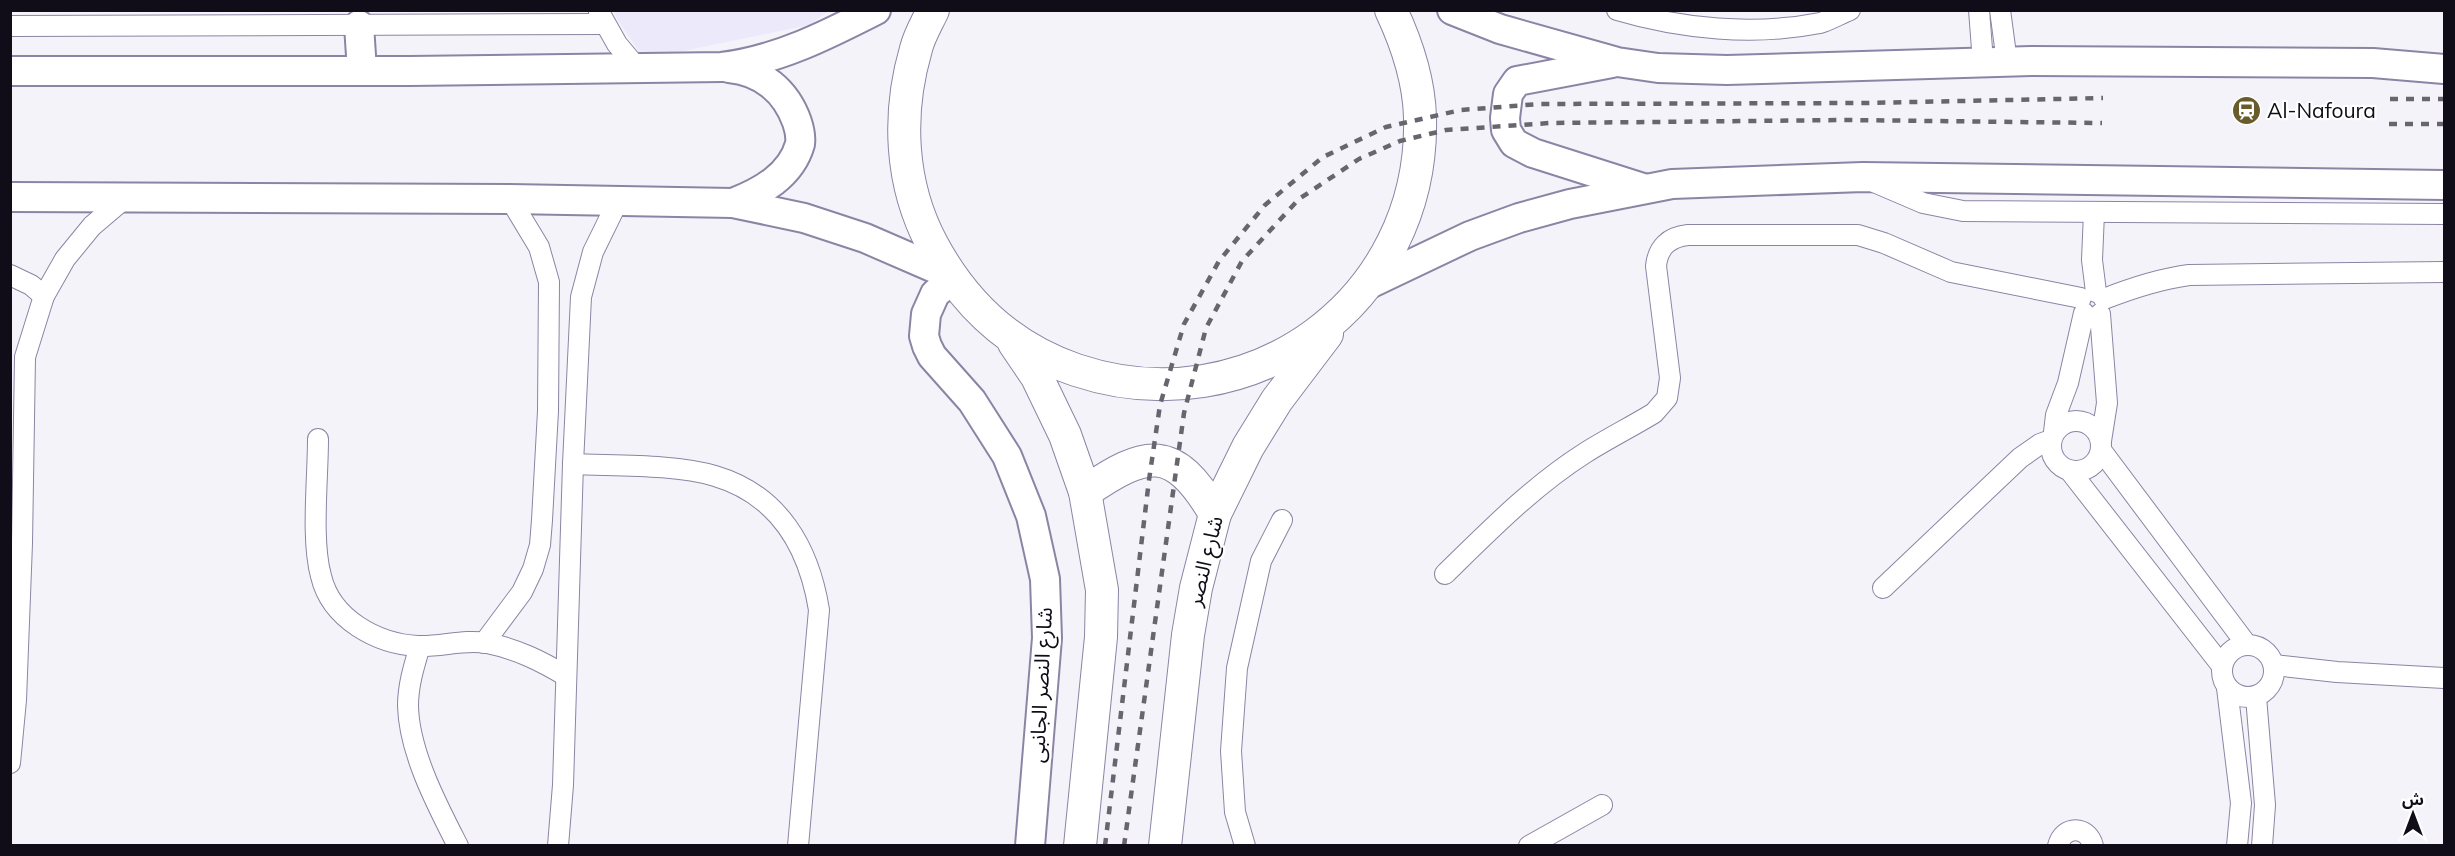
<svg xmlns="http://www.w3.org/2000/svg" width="2455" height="856" viewBox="0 0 2455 856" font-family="Mulish,'Noto Sans Arabic',sans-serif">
  <rect width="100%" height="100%" fill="#f4f3fa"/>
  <path fill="#ece9fa" d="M 614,11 L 829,11 L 809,25 L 644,59 L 617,19 Z"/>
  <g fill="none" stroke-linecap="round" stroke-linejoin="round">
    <defs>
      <g id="street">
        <path d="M 1617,10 C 1681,29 1754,36 1820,23 C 1830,20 1840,14 1850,10"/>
        <path d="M 1979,10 L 1983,62"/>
        <path d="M 2000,10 L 2007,62"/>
        <path d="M 599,12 L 617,44 L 638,69"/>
        <path d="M 10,26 L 605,24"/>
        <path d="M 1874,182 L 1923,203 L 1963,211 L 2444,214"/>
        <path d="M 2094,213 L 2092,260 L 2096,292"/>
        <path d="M 10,275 L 31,285 L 44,296"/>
        <path d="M 2104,299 C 2132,288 2159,279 2189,275 L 2444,272"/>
        <path d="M 2100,314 L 2107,403 L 2101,441"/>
        <circle cx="2076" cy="446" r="25"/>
        <path d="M 2054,432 L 2056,415 L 2068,383 L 2084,313"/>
        <path d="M 318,439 C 318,479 311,540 321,576 C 331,619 377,644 418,646 C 441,647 464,639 487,643 C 517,649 541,661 566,676"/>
        <path d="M 2101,450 L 2247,645"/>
        <path d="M 573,464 C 614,466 676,464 715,476 C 779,495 809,548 819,610 L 798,846"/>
        <path d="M 2070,471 L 2222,666"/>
        <path d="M 1445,574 C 1489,531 1533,486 1585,453 C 1607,439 1631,427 1654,413 L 1667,398 L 1670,378 L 1656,266 C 1658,247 1669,237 1688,235 L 1858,235 L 1884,243 L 1951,272 L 2081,298"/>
        <path d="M 1883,588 L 2020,458 L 2040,444 L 2051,440"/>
        <path d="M 484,643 L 522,592 L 533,569 L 540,545 L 542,520 L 548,411 L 549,282 L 539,247 L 510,199"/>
        <circle cx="2248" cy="671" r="26"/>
        <path d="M 420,646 C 414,666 408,685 408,706 C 409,752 437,805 458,846"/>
        <path d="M 2274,665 L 2337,672 L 2444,678"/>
        <path d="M 2227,688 L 2241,803 L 2237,846"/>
        <path d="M 2256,697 L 2265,805 L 2262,846"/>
        <path d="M 10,763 L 16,700 L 22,543 L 25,357 L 44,296 L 65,259 L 92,226 L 125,198"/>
        <path d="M 558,846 L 563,785 L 573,464 L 581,297 L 593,252 L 618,201"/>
        <path d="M 1245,846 L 1235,812 L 1231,751 L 1237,668 L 1261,561 L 1282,520"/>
        <path d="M 1529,846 L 1602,805"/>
        <path d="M 2058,846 C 2063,825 2088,825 2093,846"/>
      </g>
      <g id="secondary">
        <path d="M 1452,10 L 1500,29 L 1617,62 L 1658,68 L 1727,70 L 2031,61 L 2373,63 L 2444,69"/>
        <path d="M 359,25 L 362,71"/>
        <path d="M 1612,63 L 1517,81 L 1508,94 L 1505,118 L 1506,130 L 1514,143 L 1533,153 L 1643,188"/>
        <path d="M 729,68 C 762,71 786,91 797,122 C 799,128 801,137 800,144 C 791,176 761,192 733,203"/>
        <path d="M 10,71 L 410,71 L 722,67 C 778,60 827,35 876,10"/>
        <path d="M 10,197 L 510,199 L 733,203 L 804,218 L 865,238 L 948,274"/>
        <path d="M 952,279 L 935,294 L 926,314 L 924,336 L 927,346 L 932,356 L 972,401 L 1007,456 L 1031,516 L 1045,579 L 1047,638 L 1030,846"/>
        <path d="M 1367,285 L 1470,236 L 1519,218 L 1570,204 L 1672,184 L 1863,177 L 2444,185"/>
      </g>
      <g id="primary">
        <path d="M 933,10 C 927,23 919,36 916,49 C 897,114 900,184 932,244 C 964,304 1011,348 1076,370 C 1249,428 1425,302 1420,117 C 1419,80 1407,44 1391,10"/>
        <path d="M 1014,343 L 1037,377 L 1065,435 L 1085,492 L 1102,590 L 1101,637 L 1080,846"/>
        <path d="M 1085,492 C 1146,450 1174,443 1215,514"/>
        <path d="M 1165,846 L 1188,635 L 1196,588 L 1215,514 L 1248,447 L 1277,400 L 1327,334"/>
      </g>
    </defs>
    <use href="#street" stroke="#8c84a4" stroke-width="22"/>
    <use href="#secondary" stroke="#8c84a4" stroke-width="32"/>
    <use href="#primary" stroke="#8c84a4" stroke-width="34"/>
    <use href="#street" stroke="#fff" stroke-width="20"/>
    <use href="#secondary" stroke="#fff" stroke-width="28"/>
    <use href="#primary" stroke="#fff" stroke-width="32"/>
    <g stroke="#68656f" stroke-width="4.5" stroke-dasharray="8 8" stroke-linecap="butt">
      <path d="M 2390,99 L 2444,99"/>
      <path d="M 2389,124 L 2444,124"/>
      <path d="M 1105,846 L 1149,480 L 1160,405 L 1184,324 L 1219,261 L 1265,205 L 1323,157 L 1386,127 L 1461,110 L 1540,104 L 1867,103 L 2103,98"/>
      <path d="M 1124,846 L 1184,413 L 1206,328 L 1242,261 L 1299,199 L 1359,159 L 1400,141 L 1446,130 L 1550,123 L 1848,120 L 2102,123"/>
    </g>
  </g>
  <defs>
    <symbol id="station-disc" viewBox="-11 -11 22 22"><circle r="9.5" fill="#685d2a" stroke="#fff"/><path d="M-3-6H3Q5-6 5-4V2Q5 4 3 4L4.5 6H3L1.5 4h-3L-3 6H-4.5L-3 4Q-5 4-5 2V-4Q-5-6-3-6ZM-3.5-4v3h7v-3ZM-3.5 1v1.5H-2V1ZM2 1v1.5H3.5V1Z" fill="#fff"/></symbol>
  </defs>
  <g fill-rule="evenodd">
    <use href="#station-disc" x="2230" y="94" width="33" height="33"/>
  </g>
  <g text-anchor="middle" stroke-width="4.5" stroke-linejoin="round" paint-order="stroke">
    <g font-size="21" fill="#100d18" stroke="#fff" text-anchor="start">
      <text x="2267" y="118">Al-Nafoura</text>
    </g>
    <g font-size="21" fill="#100d18" stroke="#fff">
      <text transform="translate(1205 561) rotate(-76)" y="7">شارع النصر</text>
      <text transform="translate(1041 685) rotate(-87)" y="7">شارع النصر الجانبى</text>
    </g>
  </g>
  <rect width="2455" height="856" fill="none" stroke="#100d18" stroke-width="24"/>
  <g transform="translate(2413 814)" stroke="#ffffff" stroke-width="4.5" paint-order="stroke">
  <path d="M0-4.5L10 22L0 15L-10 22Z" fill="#100d18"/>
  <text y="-9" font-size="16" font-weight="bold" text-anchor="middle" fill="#100d18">ش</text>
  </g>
</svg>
